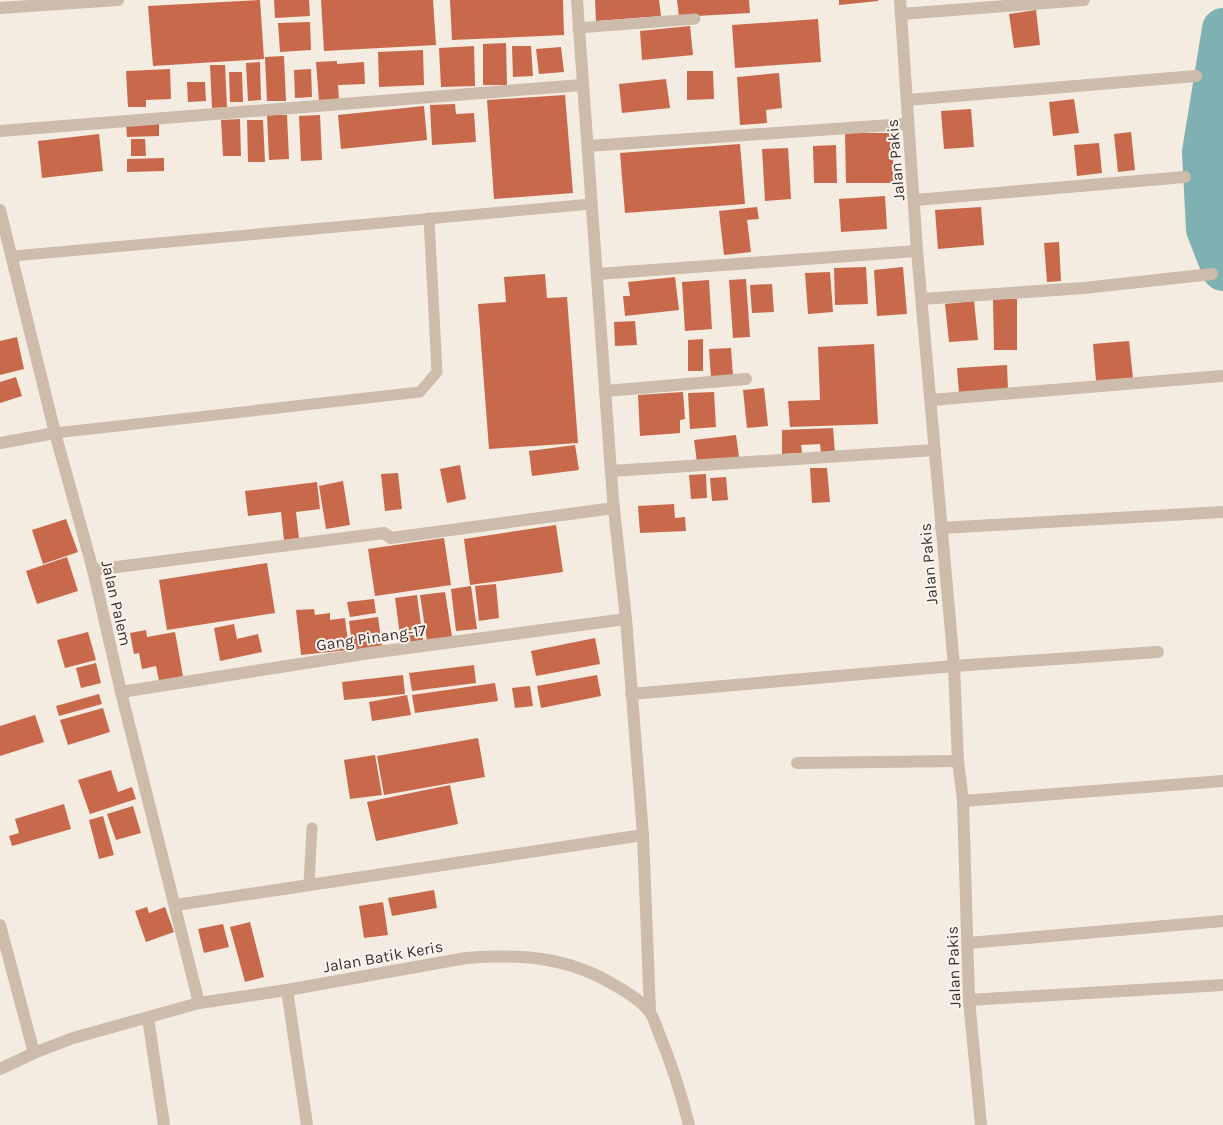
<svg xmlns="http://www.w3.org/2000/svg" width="1223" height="1125" viewBox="0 0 1223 1125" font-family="Karla,sans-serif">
  <rect width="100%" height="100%" fill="#f4ebe1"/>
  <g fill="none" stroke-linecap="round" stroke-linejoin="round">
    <path stroke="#7fb0b2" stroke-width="42" d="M 1223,29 L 1203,152 L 1207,229 L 1223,270"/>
  </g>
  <g fill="#c8694b">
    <path d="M 260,0 L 264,59 L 153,66 L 148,6 Z"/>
    <path d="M 274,0 L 309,0 L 310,16 L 275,18 Z"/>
    <path d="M 321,0 L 433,0 L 436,45 L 324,51 Z"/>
    <path d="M 450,0 L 563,0 L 564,35 L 452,40 Z"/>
    <path d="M 595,0 L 659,0 L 661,16 L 596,21 Z"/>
    <path d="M 677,0 L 749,0 L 750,13 L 679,17 Z"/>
    <path d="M 839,0 L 878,0 L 878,1 L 839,5 Z"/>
    <path d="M 1036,10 L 1040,45 L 1014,48 L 1009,14 Z"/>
    <path d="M 818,19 L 821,62 L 735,68 L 732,25 Z"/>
    <path d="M 310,22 L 311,50 L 280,52 L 278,23 Z"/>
    <path d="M 690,26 L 693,55 L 642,60 L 640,31 Z"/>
    <path d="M 506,43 L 507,85 L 483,85 L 483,44 Z"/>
    <path d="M 474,46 L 475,86 L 441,87 L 439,48 Z"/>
    <path d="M 512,46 L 531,46 L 533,76 L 513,77 Z"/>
    <path d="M 561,47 L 564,72 L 539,74 L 536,49 Z"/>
    <path d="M 423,50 L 424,85 L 379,87 L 378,52 Z"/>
    <path d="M 284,56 L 286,101 L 267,101 L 265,57 Z"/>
    <path d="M 337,61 L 337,64 L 364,62 L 365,84 L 338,85 L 339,100 L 319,101 L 316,62 Z"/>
    <path d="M 260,62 L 261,100 L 248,101 L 246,63 Z"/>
    <path d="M 210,65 L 225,65 L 227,107 L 212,108 Z"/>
    <path d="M 170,69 L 171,99 L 146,100 L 146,107 L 128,107 L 126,71 Z"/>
    <path d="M 311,69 L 312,97 L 295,98 L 294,70 Z"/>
    <path d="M 687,71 L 713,71 L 714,99 L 687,100 Z"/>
    <path d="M 229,72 L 242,72 L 243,102 L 230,102 Z"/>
    <path d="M 779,73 L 782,108 L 766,110 L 767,123 L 740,125 L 737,77 Z"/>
    <path d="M 666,79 L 670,108 L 622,113 L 619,84 Z"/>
    <path d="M 187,82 L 205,82 L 206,101 L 188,102 Z"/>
    <path d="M 565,95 L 573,193 L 494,199 L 487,100 Z"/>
    <path d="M 1074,99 L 1079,133 L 1053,136 L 1049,102 Z"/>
    <path d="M 455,104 L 456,114 L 474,113 L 476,142 L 432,145 L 430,105 Z"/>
    <path d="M 424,106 L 427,140 L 341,149 L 338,115 Z"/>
    <path d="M 971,109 L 974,147 L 944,149 L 941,111 Z"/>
    <path d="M 267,115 L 287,115 L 289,159 L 269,160 Z"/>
    <path d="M 320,115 L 322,160 L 301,161 L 299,116 Z"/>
    <path d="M 240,119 L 241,156 L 223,156 L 221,120 Z"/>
    <path d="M 247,120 L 263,120 L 265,162 L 248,162 Z"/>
    <path d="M 159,122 L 159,136 L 127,137 L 126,123 Z"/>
    <path d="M 1131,132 L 1135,170 L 1118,172 L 1114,134 Z"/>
    <path d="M 845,133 L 893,133 L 893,183 L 846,183 Z"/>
    <path d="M 99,134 L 103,171 L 42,178 L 38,141 Z"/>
    <path d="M 131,139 L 145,139 L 146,156 L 131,156 Z"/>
    <path d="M 1099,143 L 1102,173 L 1077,176 L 1074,145 Z"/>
    <path d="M 740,144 L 745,204 L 625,213 L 620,153 Z"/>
    <path d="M 836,145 L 837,183 L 814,183 L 813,146 Z"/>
    <path d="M 788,148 L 791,199 L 765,201 L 762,149 Z"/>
    <path d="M 164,158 L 164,171 L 127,172 L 127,159 Z"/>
    <path d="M 885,196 L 887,229 L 841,232 L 839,199 Z"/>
    <path d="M 757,207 L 759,219 L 747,220 L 751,252 L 724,255 L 719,211 Z"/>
    <path d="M 981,207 L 984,245 L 938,249 L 935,210 Z"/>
    <path d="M 1059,242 L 1061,281 L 1047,282 L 1044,243 Z"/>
    <path d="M 866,267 L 868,304 L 835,305 L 834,268 Z"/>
    <path d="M 903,267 L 907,314 L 877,316 L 874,270 Z"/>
    <path d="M 830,272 L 833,312 L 808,314 L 805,273 Z"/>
    <path d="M 545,274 L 547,298 L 567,297 L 578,443 L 489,449 L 478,304 L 506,302 L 504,277 Z"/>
    <path d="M 675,277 L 679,310 L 625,316 L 623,296 L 630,296 L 628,282 Z"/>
    <path d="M 746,279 L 750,337 L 733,338 L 729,280 Z"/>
    <path d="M 709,280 L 712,329 L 685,331 L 682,282 Z"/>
    <path d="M 772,284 L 774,312 L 752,313 L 750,285 Z"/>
    <path d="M 993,299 L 1017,299 L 1017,350 L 994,350 Z"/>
    <path d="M 974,301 L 978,340 L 949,342 L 945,304 Z"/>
    <path d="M 635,321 L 637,345 L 615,346 L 614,322 Z"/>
    <path d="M 17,337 L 24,369 L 0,375 L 0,341 Z"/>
    <path d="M 703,339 L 703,371 L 688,371 L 688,340 Z"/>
    <path d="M 1129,341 L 1133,378 L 1096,381 L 1093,344 Z"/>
    <path d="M 874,344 L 878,424 L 790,427 L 788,401 L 820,400 L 818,347 Z"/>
    <path d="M 731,348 L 733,376 L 711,377 L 709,349 Z"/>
    <path d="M 1007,365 L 1008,390 L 959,393 L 957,368 Z"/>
    <path d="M 16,377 L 22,396 L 0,403 L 0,382 Z"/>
    <path d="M 764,388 L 768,426 L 747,428 L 743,390 Z"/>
    <path d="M 683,392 L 685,419 L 680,420 L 680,433 L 640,436 L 638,395 Z"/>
    <path d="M 714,392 L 716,427 L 690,429 L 688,393 Z"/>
    <path d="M 833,428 L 835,453 L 821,453 L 820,444 L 801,445 L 802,453 L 782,454 L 782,430 Z"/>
    <path d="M 736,435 L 739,457 L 697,462 L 694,440 Z"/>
    <path d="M 575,445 L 579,470 L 532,476 L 529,451 Z"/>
    <path d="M 460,465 L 466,499 L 447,503 L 440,469 Z"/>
    <path d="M 810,468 L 827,468 L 830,502 L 812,503 Z"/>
    <path d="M 398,473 L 402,509 L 385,511 L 381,474 Z"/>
    <path d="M 706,474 L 707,498 L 691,499 L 689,475 Z"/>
    <path d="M 726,477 L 728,500 L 712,501 L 710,478 Z"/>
    <path d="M 343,481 L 350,525 L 326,529 L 319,486 Z"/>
    <path d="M 317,482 L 320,509 L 296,512 L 299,538 L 284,540 L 281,512 L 248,516 L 245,491 Z"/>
    <path d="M 674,504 L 675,518 L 685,517 L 686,531 L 640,533 L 638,506 Z"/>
    <path d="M 66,519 L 78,552 L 43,564 L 32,530 Z"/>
    <path d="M 556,525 L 563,572 L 470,585 L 464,539 Z"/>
    <path d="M 444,538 L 451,585 L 375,596 L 368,549 Z"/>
    <path d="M 67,557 L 78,591 L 37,604 L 26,571 Z"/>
    <path d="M 267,563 L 275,613 L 167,630 L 159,580 Z"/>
    <path d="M 496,584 L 499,618 L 479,621 L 475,586 Z"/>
    <path d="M 471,586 L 477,629 L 456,631 L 451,589 Z"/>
    <path d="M 445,592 L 452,637 L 427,641 L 420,595 Z"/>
    <path d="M 417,595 L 423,640 L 401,643 L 395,598 Z"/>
    <path d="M 374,599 L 376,613 L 350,617 L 347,602 Z"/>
    <path d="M 314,609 L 315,615 L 330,613 L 330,620 L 345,618 L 349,650 L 301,655 L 296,610 Z"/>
    <path d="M 378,617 L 382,647 L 353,651 L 349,621 Z"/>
    <path d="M 234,624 L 237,639 L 258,634 L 262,652 L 220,661 L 214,628 Z"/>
    <path d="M 146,630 L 147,637 L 175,632 L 183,676 L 159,681 L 156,666 L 142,669 L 139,653 L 134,654 L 130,633 Z"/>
    <path d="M 88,632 L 96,660 L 65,668 L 57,640 Z"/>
    <path d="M 595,638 L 600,664 L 536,676 L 531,651 Z"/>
    <path d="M 96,663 L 101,683 L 81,688 L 76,668 Z"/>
    <path d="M 474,665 L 476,683 L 412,691 L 409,673 Z"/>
    <path d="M 403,675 L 405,694 L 344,700 L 342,682 Z"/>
    <path d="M 597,675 L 601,696 L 541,708 L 537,686 Z"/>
    <path d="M 495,683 L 498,701 L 415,713 L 412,695 Z"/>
    <path d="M 530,686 L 533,706 L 515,708 L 512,688 Z"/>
    <path d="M 99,694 L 102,704 L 59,716 L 56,706 Z"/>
    <path d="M 407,695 L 411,715 L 372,721 L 369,702 Z"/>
    <path d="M 103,708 L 110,732 L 68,745 L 60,720 Z"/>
    <path d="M 35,715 L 44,742 L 0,756 L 0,726 Z"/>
    <path d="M 478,738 L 485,777 L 384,795 L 377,756 Z"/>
    <path d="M 375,755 L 382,795 L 350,799 L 344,760 Z"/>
    <path d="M 111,770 L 118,792 L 132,787 L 136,799 L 90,814 L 78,780 Z"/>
    <path d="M 450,785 L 458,824 L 376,841 L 367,802 Z"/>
    <path d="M 64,804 L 71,829 L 12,846 L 9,836 L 19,833 L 15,819 Z"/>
    <path d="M 133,806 L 141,833 L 116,840 L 107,814 Z"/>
    <path d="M 103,816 L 114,855 L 99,859 L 89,820 Z"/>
    <path d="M 434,890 L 437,908 L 392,916 L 388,898 Z"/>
    <path d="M 383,902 L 388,935 L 364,938 L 359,906 Z"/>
    <path d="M 147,907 L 149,913 L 165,907 L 174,932 L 146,942 L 135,911 Z"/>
    <path d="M 250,922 L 264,977 L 245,982 L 230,927 Z"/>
    <path d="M 223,924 L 229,947 L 204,953 L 198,929 Z"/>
  </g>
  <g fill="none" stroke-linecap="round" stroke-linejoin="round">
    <g stroke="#cdbbac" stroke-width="11">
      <path d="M 578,28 L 695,19"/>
      <path d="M 13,256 L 592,204"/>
      <path d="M 55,433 L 420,392 L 437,372 L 429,218"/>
      <path d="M 309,885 L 312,828"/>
    </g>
    <g stroke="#cdbbac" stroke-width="12">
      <path d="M 577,0 L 613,500 L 626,619 L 643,835 L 650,1011"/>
      <path d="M 900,0 L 917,251 L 954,666 L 958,761 L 963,801 L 969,1000 L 981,1125"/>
      <path d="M 0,8 L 118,0"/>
      <path d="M 901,14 L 1084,0"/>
      <path d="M 907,100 L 1196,76"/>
      <path d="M 0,131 L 582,85"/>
      <path d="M 588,146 L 906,124"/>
      <path d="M 915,200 L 1185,177"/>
      <path d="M 0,210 L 55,433 L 93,570 L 121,692 L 199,1003"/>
      <path d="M 597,274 L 917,251"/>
      <path d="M 922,299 L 1084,288 L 1212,274"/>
      <path d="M 605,391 L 746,379"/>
      <path d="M 931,400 L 1222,376"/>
      <path d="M 0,443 L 55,433"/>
      <path d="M 611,471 L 935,450"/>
      <path d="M 941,528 L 1223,512"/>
      <path d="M 93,570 L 384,533 L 391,538 L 614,508"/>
      <path d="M 121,692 L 370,653 L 626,619"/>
      <path d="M 631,694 L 954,666 L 1158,652"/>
      <path d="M 797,763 L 958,761"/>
      <path d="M 963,801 L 1223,781"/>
      <path d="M 176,905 L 643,835"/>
      <path d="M 968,943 L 1223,921"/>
      <path d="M 287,990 L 307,1125"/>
      <path d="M 969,1000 L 1223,985"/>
      <path d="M 148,1018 L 164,1125"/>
    </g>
    <g stroke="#cdbbac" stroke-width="12">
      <path d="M 0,925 L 34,1053"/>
      <path d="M 0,1069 L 34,1053 L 73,1038 L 199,1003 L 287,990 L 466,958 C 521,954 567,956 616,986 C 627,992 640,1000 649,1011 C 653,1016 656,1025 658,1031 C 671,1062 681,1093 689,1125"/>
    </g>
  </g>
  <g text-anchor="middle" stroke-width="4" stroke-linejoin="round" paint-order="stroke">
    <g font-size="16" fill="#3b302b" stroke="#fbf5ee">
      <text transform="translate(895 160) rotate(-95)" y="6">Jalan Pakis</text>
      <text transform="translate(928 564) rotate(-95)" y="6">Jalan Pakis</text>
      <text transform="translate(117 603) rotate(77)" y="6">Jalan Palem</text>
      <text transform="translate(371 637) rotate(-8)" y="6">Gang Pinang-17</text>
      <text transform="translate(383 956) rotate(-10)" y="6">Jalan Batik Keris</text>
      <text transform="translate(953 967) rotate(-92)" y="6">Jalan Pakis</text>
    </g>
  </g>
</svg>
